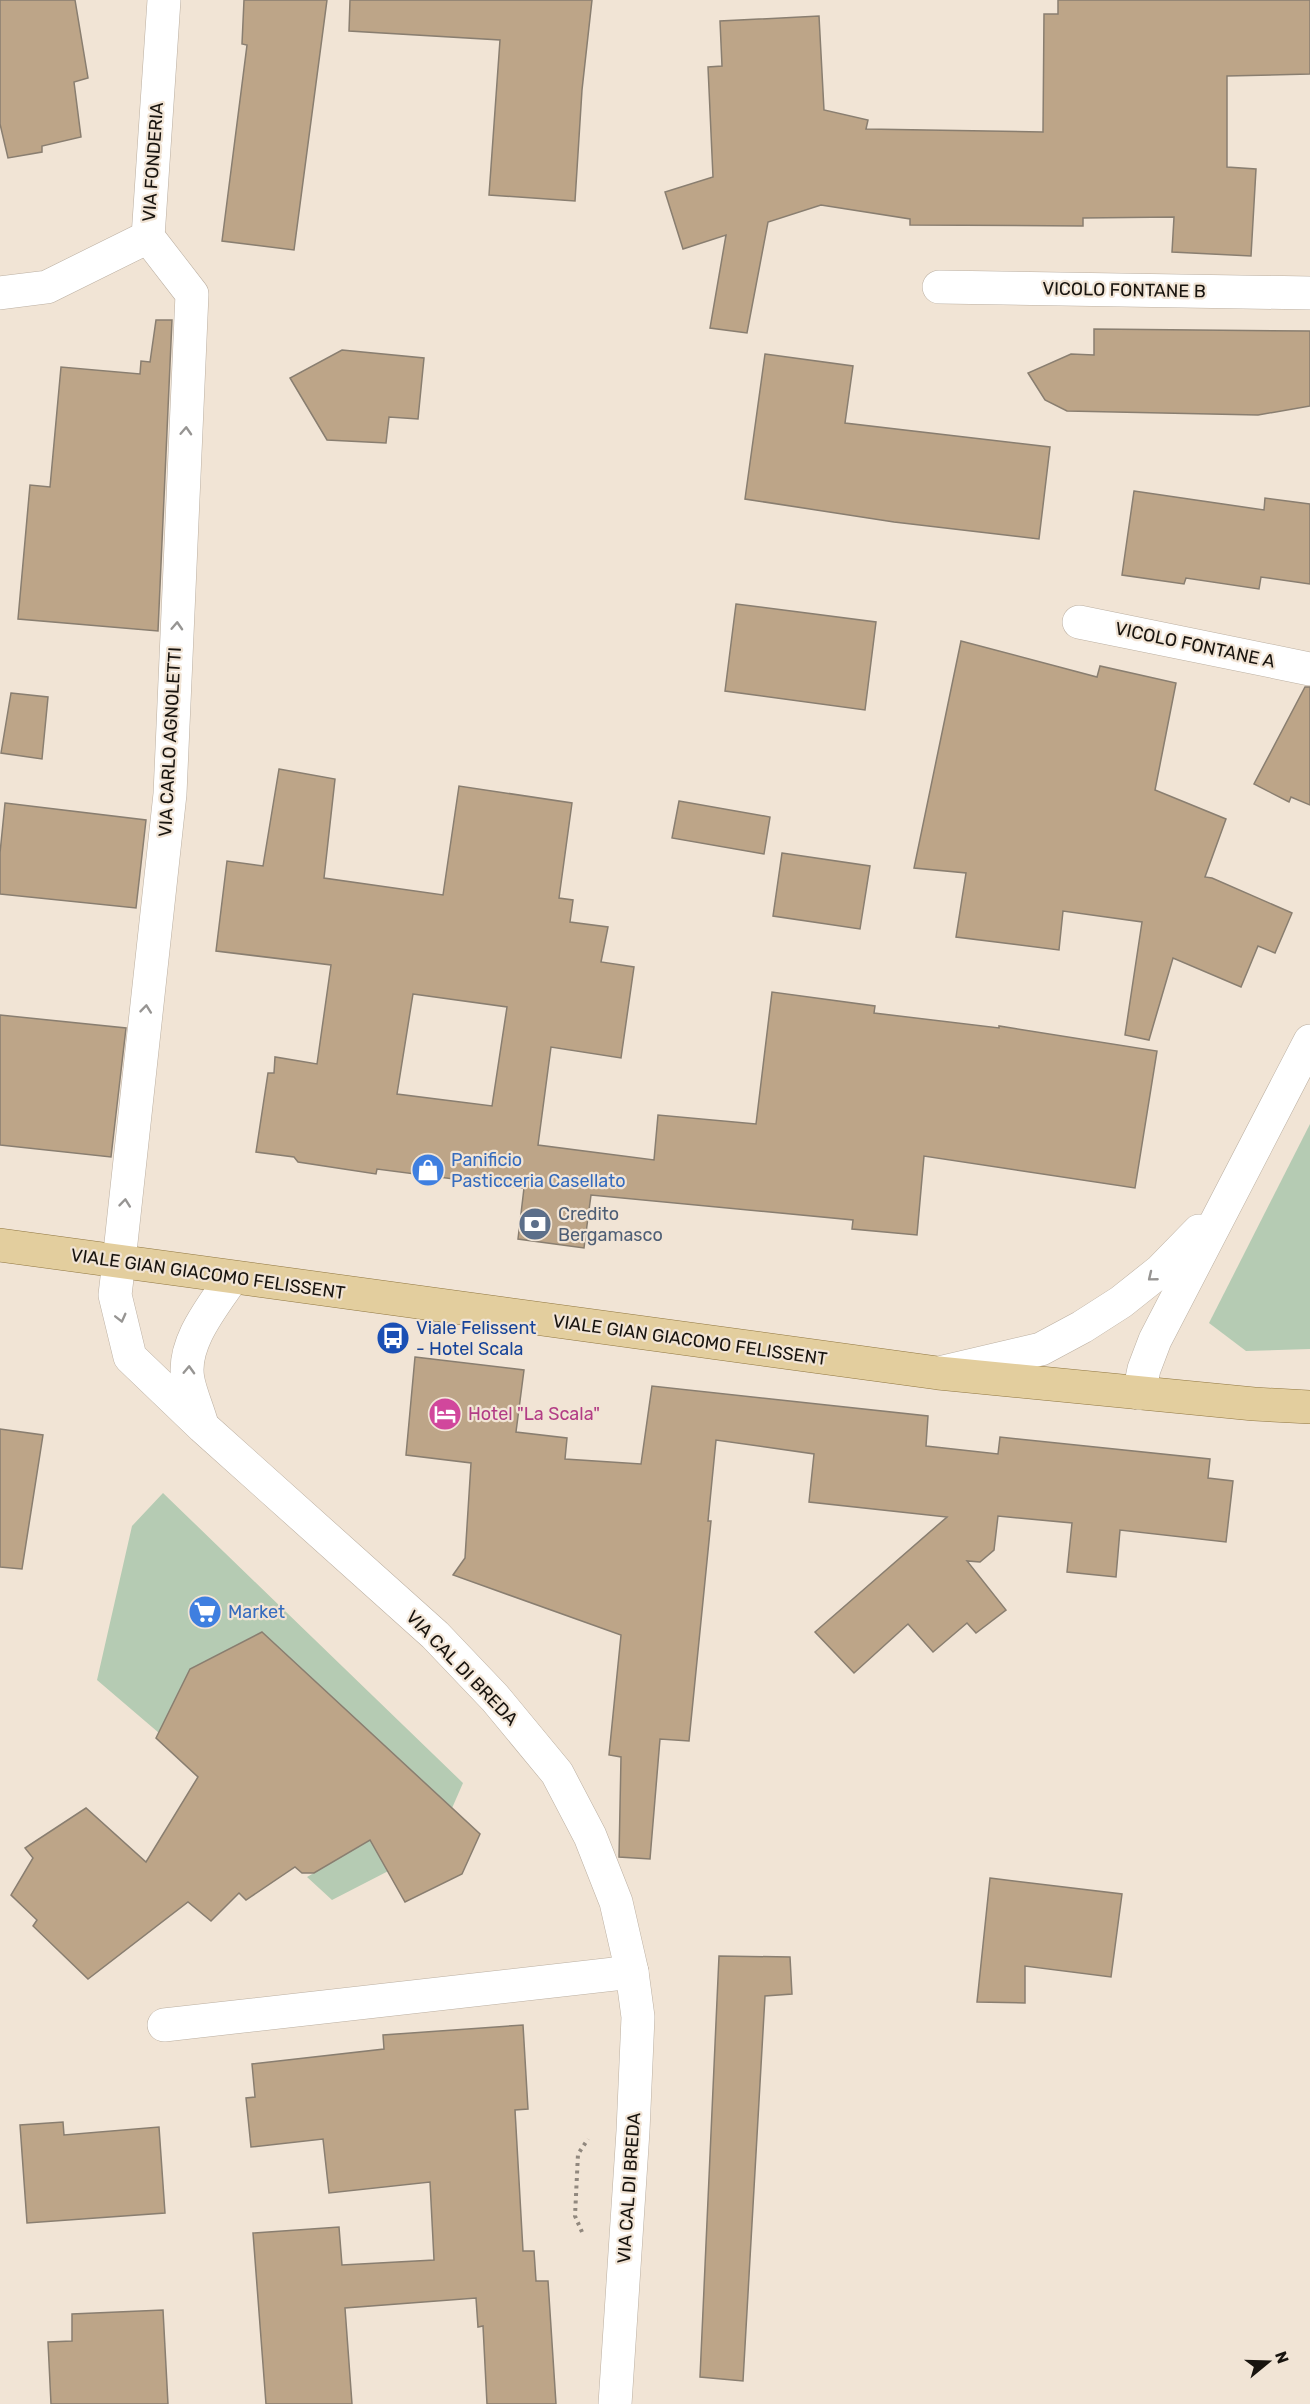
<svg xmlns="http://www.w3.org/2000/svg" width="1310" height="2404" viewBox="0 0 1310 2404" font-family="Rubik,sans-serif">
  <rect width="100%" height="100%" fill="#f1e4d5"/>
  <g fill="#b5cbb3">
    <path d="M 1310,1124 L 1310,1349 L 1246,1351 L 1209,1323 Z"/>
    <path d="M 163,1493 L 463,1783 L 435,1847 L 332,1900 L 307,1877 L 370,1840 L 405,1765 L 262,1632 L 190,1669 L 159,1733 L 97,1680 L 132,1526 Z"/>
  </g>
  <g fill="#bda588" stroke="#897e70" stroke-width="1.5" fill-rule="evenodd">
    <path d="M 0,0 L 75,0 L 88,78 L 74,82 L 81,137 L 42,146 L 42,152 L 8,158 L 0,124 Z"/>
    <path d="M 244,0 L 327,0 L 294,250 L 222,241 L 247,45 L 242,44 Z"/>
    <path d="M 350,0 L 592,0 L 582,90 L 575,201 L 489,195 L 500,40 L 349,31 Z"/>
    <path d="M 1058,0 L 1310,0 L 1310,74 L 1227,76 L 1227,167 L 1256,169 L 1251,256 L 1172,252 L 1174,217 L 1083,218 L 1083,226 L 910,225 L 910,219 L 821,205 L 768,222 L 747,333 L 710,328 L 726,235 L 683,249 L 665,192 L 713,177 L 708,67 L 722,66 L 720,21 L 819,16 L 824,110 L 868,120 L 866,129 L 1043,132 L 1044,14 L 1058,14 Z"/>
    <path d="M 156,320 L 172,320 L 158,631 L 18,619 L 30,485 L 50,487 L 61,367 L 140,374 L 141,361 L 150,362 Z"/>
    <path d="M 1094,329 L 1310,331 L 1310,406 L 1258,415 L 1067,411 L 1045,400 L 1028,373 L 1071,354 L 1094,355 Z"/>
    <path d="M 342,350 L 424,358 L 418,419 L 389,417 L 386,443 L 327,440 L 290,378 Z"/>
    <path d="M 765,354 L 853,366 L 845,423 L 1050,447 L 1039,539 L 894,522 L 745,499 Z"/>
    <path d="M 1134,491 L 1264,510 L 1265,498 L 1310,504 L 1310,584 L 1261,577 L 1259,589 L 1186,578 L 1184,584 L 1122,575 Z"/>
    <path d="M 736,604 L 876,622 L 865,710 L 725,691 Z"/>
    <path d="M 961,641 L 1097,677 L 1100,666 L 1176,683 L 1155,790 L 1226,819 L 1205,877 L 1212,878 L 1292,913 L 1275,953 L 1258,946 L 1241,987 L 1173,958 L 1149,1040 L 1125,1035 L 1142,922 L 1063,911 L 1059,950 L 956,937 L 966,873 L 914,868 Z"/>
    <path d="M 1305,687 L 1310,687 L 1310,805 L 1291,797 L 1289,802 L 1254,784 Z"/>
    <path d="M 11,693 L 48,697 L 42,759 L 1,753 Z"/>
    <path d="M 279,769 L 335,779 L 324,878 L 443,895 L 459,786 L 572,803 L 559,898 L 573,900 L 570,922 L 608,927 L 601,962 L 634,967 L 621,1058 L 551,1047 L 538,1145 L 654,1160 L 658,1115 L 756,1124 L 772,992 L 875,1006 L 874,1013 L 999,1028 L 999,1026 L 1157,1051 L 1135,1188 L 924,1156 L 917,1235 L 852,1229 L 853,1220 L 591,1195 L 584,1248 L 518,1239 L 524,1188 L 377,1169 L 376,1174 L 298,1162 L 294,1157 L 256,1152 L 268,1073 L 274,1073 L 275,1057 L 317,1064 L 331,965 L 216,951 L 227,861 L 263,866 ZM 413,994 L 507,1007 L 492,1106 L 397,1094 Z"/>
    <path d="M 679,801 L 770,817 L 764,854 L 672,838 Z"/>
    <path d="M 5,803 L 146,820 L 136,908 L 0,894 L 0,853 Z"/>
    <path d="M 782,853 L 870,866 L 860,929 L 773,916 Z"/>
    <path d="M 0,1015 L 126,1028 L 111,1157 L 0,1145 Z"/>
    <path d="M 415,1357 L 524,1370 L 516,1432 L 567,1438 L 565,1459 L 641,1464 L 652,1386 L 928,1416 L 926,1446 L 998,1454 L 1000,1437 L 1210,1459 L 1208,1478 L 1233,1481 L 1226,1542 L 1120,1530 L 1116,1577 L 1067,1572 L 1072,1523 L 998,1516 L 994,1550 L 980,1562 L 967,1561 L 1006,1610 L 976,1633 L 967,1623 L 933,1652 L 908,1624 L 854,1673 L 815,1632 L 947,1517 L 809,1502 L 814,1454 L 716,1440 L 708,1521 L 711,1521 L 689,1741 L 660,1739 L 650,1859 L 619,1857 L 621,1757 L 609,1755 L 621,1635 L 453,1575 L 465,1558 L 471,1463 L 406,1455 Z"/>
    <path d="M 0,1429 L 43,1435 L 22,1569 L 0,1567 Z"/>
    <path d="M 262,1632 L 480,1834 L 462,1874 L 405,1902 L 370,1840 L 314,1873 L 302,1873 L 295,1867 L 246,1900 L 239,1893 L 211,1921 L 188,1902 L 88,1979 L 33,1926 L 37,1920 L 11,1895 L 33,1858 L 25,1848 L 86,1808 L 146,1862 L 198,1777 L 156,1738 L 190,1669 Z"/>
    <path d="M 990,1878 L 1122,1894 L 1111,1977 L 1025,1966 L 1025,2003 L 977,2002 Z"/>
    <path d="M 719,1956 L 790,1957 L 792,1994 L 765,1996 L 743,2381 L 700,2377 Z"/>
    <path d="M 523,2025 L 528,2109 L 515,2110 L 523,2251 L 534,2251 L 536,2281 L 548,2281 L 556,2404 L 487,2404 L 483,2326 L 478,2327 L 476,2298 L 345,2308 L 352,2404 L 266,2404 L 253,2233 L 339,2227 L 342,2265 L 434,2260 L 430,2182 L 329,2193 L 323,2139 L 251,2147 L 246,2098 L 255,2097 L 252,2064 L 384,2049 L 383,2035 Z"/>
    <path d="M 63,2122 L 64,2135 L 159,2127 L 165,2213 L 27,2223 L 20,2125 Z"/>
    <path d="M 163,2310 L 168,2404 L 51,2404 L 48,2342 L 72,2341 L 72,2314 Z"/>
  </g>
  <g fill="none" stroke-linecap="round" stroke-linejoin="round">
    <defs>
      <g id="minor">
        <path d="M 939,287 L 1310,293"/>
        <path d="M 0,293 L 47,287 L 148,237 L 164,0"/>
        <path d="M 1079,622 L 1310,669"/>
        <path d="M 119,1261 L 170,794 L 192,294 L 148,237"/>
        <path d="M 943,1372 L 1041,1349 L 1082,1327 L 1121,1302 L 1160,1271 L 1199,1231"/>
        <path d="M 1139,1393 L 1144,1369 L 1155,1340 L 1310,1041"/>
        <path d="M 164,2025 L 632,1972"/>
      </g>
      <g id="tertiary">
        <path d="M 119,1261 L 115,1295 L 130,1357 L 203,1427 L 435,1635 L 495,1698 L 557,1773 L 590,1836 L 616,1902 L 632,1972 L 638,2017 L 633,2131 L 615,2404"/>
        <path d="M 202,1425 C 198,1410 191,1395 188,1380 C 181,1344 213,1306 232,1278"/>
      </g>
      <path id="primary" d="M 0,1245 L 938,1373 L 1254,1404 L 1310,1407"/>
    </defs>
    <use href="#minor" stroke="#bbafa1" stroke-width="34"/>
    <use href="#tertiary" stroke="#bbafa1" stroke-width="34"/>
    <use href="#primary" stroke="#907742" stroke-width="34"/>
    <path stroke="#91887e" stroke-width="4" stroke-dasharray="3 4.5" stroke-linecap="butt" d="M 582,2232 L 575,2216 L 578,2154 L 588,2139"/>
    <use href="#minor" stroke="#fff" stroke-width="33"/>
    <use href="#tertiary" stroke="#fff" stroke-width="33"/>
    <use href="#primary" stroke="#e3ce9e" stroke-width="33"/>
  </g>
  <defs><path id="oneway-chevron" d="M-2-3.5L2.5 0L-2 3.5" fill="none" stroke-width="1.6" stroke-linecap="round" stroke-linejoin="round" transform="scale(1.5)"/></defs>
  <g stroke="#979593">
    <use href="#oneway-chevron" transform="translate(186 431) rotate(-87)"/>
    <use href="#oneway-chevron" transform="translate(177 626) rotate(-87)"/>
    <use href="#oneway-chevron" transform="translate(146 1009) rotate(-84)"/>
    <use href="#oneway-chevron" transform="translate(125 1203) rotate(-84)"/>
    <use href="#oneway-chevron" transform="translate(1152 1277) rotate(141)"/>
    <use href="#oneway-chevron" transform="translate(121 1318) rotate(76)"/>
    <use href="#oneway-chevron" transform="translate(189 1370) rotate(-88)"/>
  </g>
  <defs>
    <symbol id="shop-disc" viewBox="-11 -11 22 22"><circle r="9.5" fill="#3f7fe0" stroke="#f1e4d5"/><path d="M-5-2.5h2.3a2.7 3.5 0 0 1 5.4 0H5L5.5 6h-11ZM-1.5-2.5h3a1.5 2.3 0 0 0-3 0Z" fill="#fff"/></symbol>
    <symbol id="bank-disc" viewBox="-11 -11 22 22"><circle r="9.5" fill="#5c6f8a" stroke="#f1e4d5"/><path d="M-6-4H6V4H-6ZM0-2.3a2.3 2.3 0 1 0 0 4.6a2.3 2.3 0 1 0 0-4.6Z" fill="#fff"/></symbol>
    <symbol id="bus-disc" viewBox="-11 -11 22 22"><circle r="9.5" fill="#1a4fb4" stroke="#f1e4d5"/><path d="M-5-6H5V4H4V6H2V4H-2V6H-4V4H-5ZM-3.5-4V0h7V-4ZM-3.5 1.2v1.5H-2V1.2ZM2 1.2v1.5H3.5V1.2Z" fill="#fff"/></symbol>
    <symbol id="hotel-disc" viewBox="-11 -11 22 22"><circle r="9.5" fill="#d1479c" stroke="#f1e4d5"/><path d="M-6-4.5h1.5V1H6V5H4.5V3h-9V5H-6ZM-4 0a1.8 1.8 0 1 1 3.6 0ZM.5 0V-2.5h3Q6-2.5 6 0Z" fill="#fff"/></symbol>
    <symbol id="supermarket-disc" viewBox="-11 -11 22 22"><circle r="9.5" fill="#3f7fe0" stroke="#f1e4d5"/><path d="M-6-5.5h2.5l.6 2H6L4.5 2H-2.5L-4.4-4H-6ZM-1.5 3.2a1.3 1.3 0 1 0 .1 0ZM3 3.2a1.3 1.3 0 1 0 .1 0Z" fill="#fff"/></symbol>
  </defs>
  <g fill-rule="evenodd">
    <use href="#shop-disc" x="409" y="1151" width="38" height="38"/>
    <use href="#bank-disc" x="516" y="1205" width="38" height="38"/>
    <use href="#bus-disc" x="374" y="1319" width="38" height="38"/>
    <use href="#hotel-disc" x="426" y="1395" width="38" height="38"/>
    <use href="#supermarket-disc" x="186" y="1593" width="38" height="38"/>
  </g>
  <g text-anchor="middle" stroke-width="4.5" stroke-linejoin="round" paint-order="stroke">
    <g font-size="18" fill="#18140f" stroke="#f1e4d5">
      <text transform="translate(153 162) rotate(-86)" y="6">VIA FONDERIA</text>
      <text transform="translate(1124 290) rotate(1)" y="6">VICOLO FONTANE B</text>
      <text transform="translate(1195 645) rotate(12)" y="6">VICOLO FONTANE A</text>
      <text transform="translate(170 742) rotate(-87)" y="6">VIA CARLO AGNOLETTI</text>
      <text transform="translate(208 1274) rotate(8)" y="6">VIALE GIAN GIACOMO FELISSENT</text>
      <text transform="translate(690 1340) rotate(8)" y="6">VIALE GIAN GIACOMO FELISSENT</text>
      <text transform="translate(462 1668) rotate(46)" y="6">VIA CAL DI BREDA</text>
      <text transform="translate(629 2188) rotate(-86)" y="6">VIA CAL DI BREDA</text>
    </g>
    <g font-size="18" fill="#366cbe" stroke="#f1e4d5" text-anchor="start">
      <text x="451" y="1166">Panificio<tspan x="451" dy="21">Pasticceria Casellato</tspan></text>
      <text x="228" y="1618">Market</text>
    </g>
    <g font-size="18" fill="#4e5e75" stroke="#f1e4d5" text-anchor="start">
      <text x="558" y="1220">Credito<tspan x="558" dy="21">Bergamasco</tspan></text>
    </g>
    <g font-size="18" fill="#164399" stroke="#f1e4d5" text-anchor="start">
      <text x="416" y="1334">Viale Felissent<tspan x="416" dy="21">- Hotel Scala</tspan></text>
    </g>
    <g font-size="18" fill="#b23c85" stroke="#f1e4d5" text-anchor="start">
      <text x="468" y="1420">Hotel "La Scala"</text>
    </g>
  </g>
  <g transform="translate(1268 2362) rotate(71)" stroke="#f1e4d5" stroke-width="4.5" paint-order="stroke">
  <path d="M0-4.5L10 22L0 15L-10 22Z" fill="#18140f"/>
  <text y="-9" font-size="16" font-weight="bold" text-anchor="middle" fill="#18140f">N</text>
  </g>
</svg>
